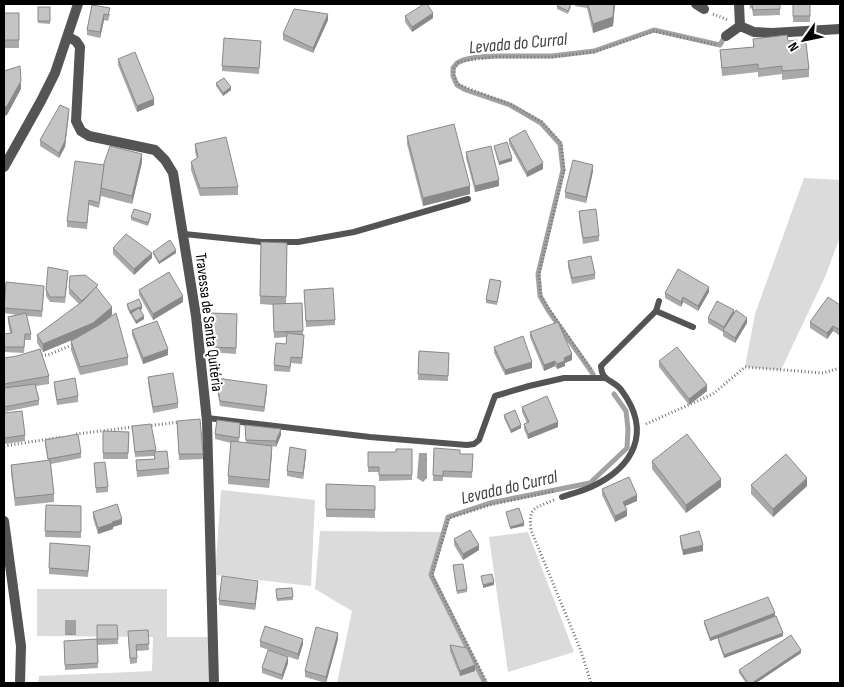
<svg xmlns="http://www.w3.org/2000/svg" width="844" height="687" viewBox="0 0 844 687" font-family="'Sofia Sans Condensed',sans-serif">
  <defs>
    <pattern id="water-ripples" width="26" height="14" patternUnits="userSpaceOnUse" patternTransform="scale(1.25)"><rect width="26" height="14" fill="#a2a2a2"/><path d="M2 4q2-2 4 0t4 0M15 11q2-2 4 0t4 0" fill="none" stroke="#8a8a8a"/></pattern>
  </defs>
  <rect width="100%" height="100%" fill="#fff"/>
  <g fill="#dbdbdb">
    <path d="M 804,178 L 840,180 L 840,237 L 825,277 L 781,370 L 745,367 L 755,314 Z"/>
    <path d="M 221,490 L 315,500 L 311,586 L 215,575 Z"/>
    <path d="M 320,531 L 445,532 L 432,576 L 487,683 L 337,683 L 352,611 L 315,589 Z"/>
    <path d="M 528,532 L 574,652 L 508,672 L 489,537 Z"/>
    <path d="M 37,589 L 167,589 L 167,637 L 211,637 L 212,683 L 38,683 L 39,676 L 152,671 L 153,637 L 37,636 Z"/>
  </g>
  <g fill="url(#water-ripples)">
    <path d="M 419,453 L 427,453 L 427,478 L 423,482 L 417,478 Z"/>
    <rect x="65" y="620" width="11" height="15"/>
  </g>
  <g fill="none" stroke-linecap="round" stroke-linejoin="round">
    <g stroke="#a2a2a2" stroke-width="5">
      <path d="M 593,374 L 548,310 L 540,296 L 538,274 L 563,170 L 560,144 L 541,123 L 510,105 L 466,90 L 457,85 L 453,76 L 453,68 L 457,63 L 463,60 L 476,57 L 496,56 L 552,56 L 594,51 L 654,30 L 720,45 L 725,36"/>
      <path d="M 485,683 L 431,575 L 448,517 L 490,503 L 590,483 L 627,448 L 628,429 L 626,411 L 614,394"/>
    </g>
    <g stroke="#767676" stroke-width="3" stroke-dasharray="1 2.5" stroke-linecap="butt">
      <path d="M 713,14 L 728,20"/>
      <path d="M 38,355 L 48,355 L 72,345"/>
      <path d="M 591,369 L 549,309 L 541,296 L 539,274 L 564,170 L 561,143 L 542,122 L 510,104 L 467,88 L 458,84 L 454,76 L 454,69 L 458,63 L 464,61 L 477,59 L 496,57 L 552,57 L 594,52 L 654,31 L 717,45"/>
      <path d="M 646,424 L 713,394 L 745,367 L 823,373 L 840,368"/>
      <path d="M 148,426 L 179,422"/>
      <path d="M 76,434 L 134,427"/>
      <path d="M 4,446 L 62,437"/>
      <path d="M 554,500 C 535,508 528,507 531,530 L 581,651 L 591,683"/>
      <path d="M 487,683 L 432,575 L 449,518 L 490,505 L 554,491"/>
    </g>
    <g stroke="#545454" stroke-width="6">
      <path d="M 184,234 L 262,242 L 298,242 L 354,232 L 468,199"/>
      <path d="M 656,311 L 693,327"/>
      <path d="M 207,418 L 370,437 L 467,445 L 474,444 L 479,440 L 495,396 L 529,386 L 564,378 L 605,378"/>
      <path d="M 562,497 C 571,494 582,491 591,487 C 634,467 652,432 622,391 C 614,379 602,383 601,366 L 656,311 L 659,301"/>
    </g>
    <g stroke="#545454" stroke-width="10">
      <path d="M 696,4 L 704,9"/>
      <path d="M 739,4 L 740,26 L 754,32 L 772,33 L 840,29"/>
      <path d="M 726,36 L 740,26"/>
      <path d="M 68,37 L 76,41 L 80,47 L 76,121 L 81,131 L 89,136 L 155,150 L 165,160 L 173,173 L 196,316 L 207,421 L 214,683"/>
      <path d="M 4,167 L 41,101 L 55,73 L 78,4"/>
      <path d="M 4,521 L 21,646 L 20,683"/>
    </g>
  </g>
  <g fill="#a9a9a9">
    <path d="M 4,4 L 27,4 L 4,5 Z"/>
    <path d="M 575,4 L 615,4 L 613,26 L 593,33 L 587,8 L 575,6 Z"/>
    <path d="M 750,4 L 780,4 L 780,15 L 753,16 L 752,8 L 750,9 Z"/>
    <rect x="793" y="4" width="17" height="18"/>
    <path d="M 92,5 L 110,14 L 108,21 L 104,20 L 100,38 L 87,35 L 87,30 Z"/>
    <path d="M 557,6 L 571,7 L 568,14 L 557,9 Z"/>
    <path d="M 38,7 L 50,7 L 50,24 L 38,23 Z"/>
    <rect x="4" y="13" width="15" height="35"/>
    <path d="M 405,16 L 433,18 L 412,32 L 405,22 Z"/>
    <path d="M 328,20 L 313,53 L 283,40 L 283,34 Z"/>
    <path d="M 753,39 L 788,41 L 797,44 L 809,69 L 809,77 L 782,80 L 782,74 L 758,77 L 758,72 L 722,76 L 720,50 L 753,47 Z"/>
    <path d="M 261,47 L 259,74 L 222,71 L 222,66 Z"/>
    <path d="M 118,59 L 154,105 L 137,112 L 118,65 Z"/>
    <path d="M 216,83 L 231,90 L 223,96 L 216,86 Z"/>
    <path d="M 69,115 L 65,147 L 59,158 L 40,146 L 40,140 Z"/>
    <path d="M 407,136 L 470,194 L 423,206 L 407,144 Z"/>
    <path d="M 509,139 L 543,169 L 527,177 L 509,144 Z"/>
    <path d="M 195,144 L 238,187 L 238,195 L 200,196 L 191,170 L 191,162 L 197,158 L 195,152 Z"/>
    <path d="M 494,146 L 512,161 L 499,165 L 494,148 Z"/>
    <path d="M 466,152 L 499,186 L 475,192 L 466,158 Z"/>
    <path d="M 142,162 L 132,204 L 101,196 L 99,208 L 89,205 L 87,229 L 67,227 L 67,221 L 104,165 Z"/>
    <path d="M 593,171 L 586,203 L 565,198 L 565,192 Z"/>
    <path d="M 579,211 L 599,236 L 599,241 L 583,244 L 579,217 Z"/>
    <path d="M 131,217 L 151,217 L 148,226 L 131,220 Z"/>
    <path d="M 261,242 L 287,243 L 286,304 L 302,303 L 303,335 L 304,340 L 302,364 L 291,363 L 290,372 L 274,371 L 274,365 L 286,344 L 287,337 L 274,338 L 273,305 L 260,304 Z"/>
    <path d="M 113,248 L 152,258 L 134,275 L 113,254 Z"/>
    <path d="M 153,252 L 176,253 L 159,264 L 153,254 Z"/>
    <path d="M 568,261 L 595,274 L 595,279 L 572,284 L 568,267 Z"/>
    <path d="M 68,276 L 65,303 L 50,302 L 46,296 L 46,290 Z"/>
    <path d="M 501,284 L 497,305 L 486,303 L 486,300 Z"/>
    <path d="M 69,288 L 98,290 L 112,315 L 105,321 L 128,357 L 128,365 L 80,375 L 71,350 L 71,341 L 77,338 L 43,352 L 37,343 L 37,335 L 79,304 L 69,294 Z"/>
    <path d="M 139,290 L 183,302 L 153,320 L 139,295 Z"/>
    <path d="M 304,290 L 335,320 L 335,325 L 306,327 Z"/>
    <path d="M 44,291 L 42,317 L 27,316 L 31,334 L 31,340 L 25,340 L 24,353 L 4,352 L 4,334 L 10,333 L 8,322 L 8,317 L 17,315 L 4,313 L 4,308 Z"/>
    <path d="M 709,292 L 698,311 L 683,302 L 681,307 L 665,298 L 665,293 Z"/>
    <path d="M 127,304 L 142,309 L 140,310 L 144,319 L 136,324 L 131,315 L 131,314 L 130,314 L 127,307 Z"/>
    <path d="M 840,305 L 840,336 L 833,331 L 827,339 L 810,328 L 810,322 Z"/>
    <path d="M 211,313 L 237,314 L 236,354 L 210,352 Z"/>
    <path d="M 734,314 L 747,323 L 735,343 L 723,336 L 723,332 L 708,323 L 708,318 Z"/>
    <path d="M 132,330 L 168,355 L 143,364 L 132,335 Z"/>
    <path d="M 530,332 L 572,360 L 565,363 L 565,366 L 557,369 L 555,366 L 544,371 L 530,337 Z"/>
    <path d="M 494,347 L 532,368 L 505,375 L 494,353 Z"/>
    <path d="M 419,351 L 449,353 L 448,381 L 418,380 Z"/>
    <path d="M 4,358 L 49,376 L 49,384 L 36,386 L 39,400 L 39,405 L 4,412 Z"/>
    <path d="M 659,361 L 707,391 L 689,405 L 659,367 Z"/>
    <path d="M 148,377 L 178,403 L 178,408 L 153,413 L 148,383 Z"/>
    <path d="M 216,378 L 267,390 L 264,412 L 220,406 L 216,384 Z"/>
    <path d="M 54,382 L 78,396 L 78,402 L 57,405 L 54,387 Z"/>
    <path d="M 522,407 L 558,427 L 528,439 L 524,429 L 524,424 L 527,423 L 522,412 Z"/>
    <path d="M 4,413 L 25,435 L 25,441 L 5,444 L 4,440 Z"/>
    <path d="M 504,415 L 521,428 L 511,433 L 504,418 Z"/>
    <path d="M 177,421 L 203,454 L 203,459 L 179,460 Z"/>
    <path d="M 240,423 L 239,442 L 246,443 L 245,430 L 281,435 L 276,447 L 272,446 L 269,488 L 228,484 L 228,476 L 231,443 L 215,439 L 215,434 Z"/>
    <path d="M 132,426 L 156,450 L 156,452 L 169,468 L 169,474 L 137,477 L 136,460 L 154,459 L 154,456 L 135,457 Z"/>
    <path d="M 103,431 L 129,432 L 128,459 L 103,459 Z"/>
    <path d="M 45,440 L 81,453 L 81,458 L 51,464 L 54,494 L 54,502 L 15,506 L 11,473 L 11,465 L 48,461 L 45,445 Z"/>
    <path d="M 434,448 L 460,454 L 473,454 L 472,478 L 443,477 L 443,481 L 433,481 Z"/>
    <path d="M 412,449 L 412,480 L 379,481 L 379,472 L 368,472 L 368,452 L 396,452 Z"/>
    <path d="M 306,455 L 303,479 L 287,476 L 287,471 Z"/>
    <path d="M 652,461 L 721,487 L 686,513 L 652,469 Z"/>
    <path d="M 94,463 L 108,487 L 108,492 L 96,493 Z"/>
    <path d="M 326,484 L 375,486 L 375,518 L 326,517 Z"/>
    <path d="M 751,485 L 807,486 L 773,517 L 751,494 Z"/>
    <path d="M 602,489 L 637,501 L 625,506 L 627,516 L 615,522 L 602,495 Z"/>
    <path d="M 46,505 L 81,506 L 81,538 L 45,537 Z"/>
    <path d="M 93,512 L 122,524 L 113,527 L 113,529 L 98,534 L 93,518 Z"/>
    <path d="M 680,536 L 703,551 L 683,555 L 680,542 Z"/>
    <path d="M 454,539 L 479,550 L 463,560 L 454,545 Z"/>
    <path d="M 90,552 L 88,577 L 49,574 L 49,568 Z"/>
    <path d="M 453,565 L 467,589 L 467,592 L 457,594 Z"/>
    <path d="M 258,586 L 255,610 L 219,605 L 219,600 Z"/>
    <path d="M 292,588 L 293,600 L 277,601 L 276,589 Z"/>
    <path d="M 775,616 L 710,641 L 704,624 L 704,621 Z"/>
    <path d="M 117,625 L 118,644 L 97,645 L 98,668 L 65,670 L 64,647 L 97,639 Z"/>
    <path d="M 148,630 L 149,650 L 137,651 L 137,663 L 130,664 L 128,637 Z"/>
    <path d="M 783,636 L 724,658 L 718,641 L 718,638 Z"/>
    <path d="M 338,639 L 326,683 L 305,677 L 305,671 Z"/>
    <path d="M 260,641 L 303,644 L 298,660 L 260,647 Z"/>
    <path d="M 450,645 L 475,671 L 460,676 L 450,651 Z"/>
    <path d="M 801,653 L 756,683 L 746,683 L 739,673 L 739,670 Z"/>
    <path d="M 288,663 L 282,680 L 262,673 L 262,668 Z"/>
  </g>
  <g fill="#898989">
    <path d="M 614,4 L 615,4 L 613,26 L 593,33 L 593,24 Z"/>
    <path d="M 433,13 L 433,18 L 412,32 L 412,27 Z"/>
    <path d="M 104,14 L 104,20 L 100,38 L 100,32 Z"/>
    <path d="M 328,14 L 328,20 L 313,53 L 313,48 Z"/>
    <path d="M 21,81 L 21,89 L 7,115 L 4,116 L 4,107 Z"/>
    <path d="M 231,87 L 231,90 L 223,96 L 223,93 Z"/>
    <path d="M 154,99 L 154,105 L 137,112 L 137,106 Z"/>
    <path d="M 69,109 L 65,147 L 59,158 L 59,153 Z"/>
    <path d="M 142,154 L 142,162 L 132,204 L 132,196 Z"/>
    <path d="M 512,158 L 512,161 L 499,165 L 499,162 Z"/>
    <path d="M 543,163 L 543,169 L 527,177 L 527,172 Z"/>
    <path d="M 593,165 L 593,171 L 586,203 L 586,197 Z"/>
    <path d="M 499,180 L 499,186 L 475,192 L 475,186 Z"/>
    <path d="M 470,186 L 470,194 L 423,206 L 423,198 Z"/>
    <path d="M 176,250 L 176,253 L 159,264 L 159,262 Z"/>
    <path d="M 152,253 L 152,258 L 134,275 L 134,269 Z"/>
    <path d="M 709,287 L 709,292 L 698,311 L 698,306 Z"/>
    <path d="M 183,296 L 183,302 L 153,320 L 153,314 Z"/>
    <path d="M 683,297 L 683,302 L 681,307 L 681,302 Z"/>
    <path d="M 142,306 L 142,309 L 130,314 L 130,311 Z"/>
    <path d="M 112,307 L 112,315 L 93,331 L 43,352 L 43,344 Z"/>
    <path d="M 734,310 L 734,315 L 724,331 L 724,327 Z"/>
    <path d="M 144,316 L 144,319 L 136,324 L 136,321 Z"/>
    <path d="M 747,318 L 747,323 L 735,343 L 735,338 Z"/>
    <path d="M 833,326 L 833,331 L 827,339 L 827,333 Z"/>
    <path d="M 168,349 L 168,355 L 143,364 L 143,358 Z"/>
    <path d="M 572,354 L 572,360 L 565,363 L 565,366 L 557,369 L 557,364 L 564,358 Z"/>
    <path d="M 555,361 L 555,366 L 544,371 L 544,365 Z"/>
    <path d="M 532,362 L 532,368 L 505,375 L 505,370 Z"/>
    <path d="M 267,385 L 267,390 L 264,412 L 264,407 Z"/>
    <path d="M 707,385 L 707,391 L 689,405 L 689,399 Z"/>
    <path d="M 558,422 L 558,427 L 528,439 L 528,434 Z"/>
    <path d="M 521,425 L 521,428 L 511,433 L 511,430 Z"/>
    <path d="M 281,429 L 281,435 L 276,447 L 276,441 Z"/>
    <path d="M 272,446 L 272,454 L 269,488 L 269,480 Z"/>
    <path d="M 306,450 L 306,455 L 303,479 L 303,473 Z"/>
    <path d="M 807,478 L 807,486 L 773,517 L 773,509 Z"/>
    <path d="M 721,479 L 721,487 L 686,513 L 686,505 Z"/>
    <path d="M 637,495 L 637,501 L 623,507 L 623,502 Z"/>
    <path d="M 627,510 L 627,516 L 615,522 L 615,516 Z"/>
    <path d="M 122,519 L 122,524 L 113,527 L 113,529 L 98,534 L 98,528 L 112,522 Z"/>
    <path d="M 524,523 L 524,526 L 510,529 L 510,527 Z"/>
    <path d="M 479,545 L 479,550 L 463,560 L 463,554 Z"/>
    <path d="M 703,545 L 703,551 L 683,555 L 683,550 Z"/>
    <path d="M 258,581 L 258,586 L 255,610 L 255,604 Z"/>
    <path d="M 494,582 L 494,585 L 483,588 L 483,585 Z"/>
    <path d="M 775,613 L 775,616 L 710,641 L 710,638 Z"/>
    <path d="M 338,633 L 338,639 L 326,683 L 326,677 Z"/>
    <path d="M 783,633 L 783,636 L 724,658 L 724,655 Z"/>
    <path d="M 303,639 L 303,644 L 298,660 L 298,654 Z"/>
    <path d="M 801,650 L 801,653 L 756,683 L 752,683 Z"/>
    <path d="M 288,657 L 288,663 L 282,680 L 282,675 Z"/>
    <path d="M 475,665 L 475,671 L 460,676 L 460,671 Z"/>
  </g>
  <g fill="#c4c4c4" stroke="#898989">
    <path d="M 424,4 L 427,4 L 433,13 L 412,27 L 405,16 Z"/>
    <path d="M 558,4 L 571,4 L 568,11 L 557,6 Z"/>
    <path d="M 588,4 L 614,4 L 613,17 L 593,24 Z"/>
    <path d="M 752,4 L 780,4 L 780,9 L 753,10 Z"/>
    <rect x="793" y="4" width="17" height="12"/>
    <path d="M 92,5 L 110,8 L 108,15 L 104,14 L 100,32 L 87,30 Z"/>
    <rect x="38" y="7" width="12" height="14"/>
    <path d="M 294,9 L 328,14 L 313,48 L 283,34 Z"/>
    <rect x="4" y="13" width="15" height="27"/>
    <path d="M 787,35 L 788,41 L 797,40 L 797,44 L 806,43 L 809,69 L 782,71 L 782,66 L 758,69 L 758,64 L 722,68 L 720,50 L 754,47 L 753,39 Z"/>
    <path d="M 224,38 L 261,41 L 259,68 L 222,66 Z"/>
    <path d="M 135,52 L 154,99 L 137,106 L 118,59 Z"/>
    <path d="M 20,66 L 21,81 L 7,106 L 4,107 L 4,71 Z"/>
    <path d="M 224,78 L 231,87 L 223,93 L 216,83 Z"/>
    <path d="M 60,105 L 69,109 L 65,141 L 59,153 L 40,140 Z"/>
    <path d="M 454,124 L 470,186 L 423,198 L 407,136 Z"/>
    <path d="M 525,130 L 543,163 L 527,172 L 509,139 Z"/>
    <path d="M 226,137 L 238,187 L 200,188 L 191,162 L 198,157 L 195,144 Z"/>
    <path d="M 507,142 L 512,158 L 499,162 L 494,146 Z"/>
    <path d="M 110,146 L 142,154 L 132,196 L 101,188 L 104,163 Z"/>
    <path d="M 491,146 L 499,180 L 475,186 L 466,152 Z"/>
    <path d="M 573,160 L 593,165 L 586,197 L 565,192 Z"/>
    <path d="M 75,161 L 104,165 L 99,203 L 89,200 L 87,223 L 67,221 Z"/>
    <path d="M 134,209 L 151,214 L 148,223 L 131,217 Z"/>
    <path d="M 596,209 L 599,236 L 583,238 L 579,211 Z"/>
    <path d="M 126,234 L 152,253 L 134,269 L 113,248 Z"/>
    <path d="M 170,240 L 176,250 L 159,262 L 153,252 Z"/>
    <path d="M 261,242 L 287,243 L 286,297 L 260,296 Z"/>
    <path d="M 591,256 L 595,274 L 572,278 L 568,261 Z"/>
    <path d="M 48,267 L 68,271 L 65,297 L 50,297 L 46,290 Z"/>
    <path d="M 678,269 L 709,287 L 698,306 L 683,297 L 681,302 L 665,293 Z"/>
    <path d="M 169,272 L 183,296 L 153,314 L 139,290 Z"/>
    <path d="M 85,275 L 98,285 L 82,301 L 69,288 L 70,276 Z"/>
    <path d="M 490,279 L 501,281 L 497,302 L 486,300 Z"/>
    <path d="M 6,282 L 44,286 L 42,311 L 4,308 Z"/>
    <path d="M 96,287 L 112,307 L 93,323 L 43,344 L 37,335 L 83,301 Z"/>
    <path d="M 333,288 L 335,320 L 306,321 L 304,290 Z"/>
    <path d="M 828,297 L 840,305 L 840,330 L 833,326 L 827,333 L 810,322 Z"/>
    <path d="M 139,299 L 142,306 L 130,311 L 127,304 Z"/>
    <path d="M 717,301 L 734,310 L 724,327 L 708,318 Z"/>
    <path d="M 302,303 L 303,331 L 274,332 L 273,304 Z"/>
    <path d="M 139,308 L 144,316 L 136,321 L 131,313 Z"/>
    <path d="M 736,310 L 747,318 L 735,338 L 723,330 Z"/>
    <path d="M 26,313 L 31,334 L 25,334 L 24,347 L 4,347 L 4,334 L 12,333 L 8,317 Z"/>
    <path d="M 116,313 L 128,357 L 80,367 L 71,341 L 99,325 Z"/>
    <path d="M 211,313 L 237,314 L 236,348 L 210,347 Z"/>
    <path d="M 157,321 L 168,349 L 143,358 L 132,330 Z"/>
    <path d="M 558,322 L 572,354 L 564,358 L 565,361 L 557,364 L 555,361 L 544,365 L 530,332 Z"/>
    <path d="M 287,333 L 304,335 L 302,358 L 291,357 L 290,367 L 274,365 L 276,343 L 286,344 Z"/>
    <path d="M 523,336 L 532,362 L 505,370 L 494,347 Z"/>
    <path d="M 677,347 L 707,385 L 689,399 L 659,361 Z"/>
    <path d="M 40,349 L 49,376 L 4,384 L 4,358 L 17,356 Z"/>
    <path d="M 419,351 L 449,353 L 448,376 L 418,374 Z"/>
    <path d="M 173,373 L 178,403 L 153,407 L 148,377 Z"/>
    <path d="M 75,378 L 78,396 L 57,400 L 54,382 Z"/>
    <path d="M 216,378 L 267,385 L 264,407 L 220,401 Z"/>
    <path d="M 35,384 L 39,400 L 4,407 L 4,388 Z"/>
    <path d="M 547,396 L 558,422 L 528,434 L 524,424 L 529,422 L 522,407 Z"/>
    <path d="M 515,410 L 521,425 L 511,430 L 504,415 Z"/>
    <path d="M 22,411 L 25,435 L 5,438 L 4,435 L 4,413 Z"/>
    <path d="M 200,419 L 203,454 L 179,454 L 177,421 Z"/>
    <path d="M 217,420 L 240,423 L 239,438 L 215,434 Z"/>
    <path d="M 151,424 L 156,450 L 135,452 L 132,426 Z"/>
    <path d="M 245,425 L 281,429 L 276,441 L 246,440 Z"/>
    <path d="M 103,431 L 129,432 L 128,453 L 103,453 Z"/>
    <path d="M 78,434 L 81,453 L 48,459 L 45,440 Z"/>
    <path d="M 687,434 L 721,479 L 686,505 L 652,461 Z"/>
    <path d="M 231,441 L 272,446 L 269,480 L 228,476 Z"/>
    <path d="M 290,447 L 306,450 L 303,473 L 287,471 Z"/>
    <path d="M 434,448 L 460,450 L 460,454 L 473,454 L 472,472 L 443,471 L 443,476 L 433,475 Z"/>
    <path d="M 396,449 L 412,449 L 412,475 L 379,475 L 379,467 L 368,467 L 368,452 L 396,452 Z"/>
    <path d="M 167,451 L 169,468 L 137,471 L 136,460 L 155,459 L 154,452 Z"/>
    <path d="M 786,454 L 807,478 L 773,509 L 751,485 Z"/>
    <path d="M 50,460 L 54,494 L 15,498 L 11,465 Z"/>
    <path d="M 105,462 L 108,487 L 96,488 L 94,463 Z"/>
    <path d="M 629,477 L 637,495 L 623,502 L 627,510 L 615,516 L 602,489 Z"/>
    <path d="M 326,484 L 375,486 L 375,510 L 326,509 Z"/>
    <path d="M 117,504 L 122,519 L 112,522 L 113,523 L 98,528 L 93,512 Z"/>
    <path d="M 46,505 L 81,506 L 81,532 L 45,531 Z"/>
    <path d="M 519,508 L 524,523 L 510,527 L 506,512 Z"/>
    <path d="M 470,530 L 479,545 L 463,554 L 454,539 Z"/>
    <path d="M 699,531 L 703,545 L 683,550 L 680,536 Z"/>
    <path d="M 50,543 L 90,546 L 88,571 L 49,568 Z"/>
    <path d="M 463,564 L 467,589 L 457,591 L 453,565 Z"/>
    <path d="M 492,574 L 494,582 L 483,585 L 481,576 Z"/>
    <path d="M 222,576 L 258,581 L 255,604 L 219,600 Z"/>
    <path d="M 292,588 L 293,597 L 277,599 L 276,589 Z"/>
    <path d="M 768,597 L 775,613 L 710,638 L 704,621 Z"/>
    <path d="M 776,616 L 783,633 L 724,655 L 718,638 Z"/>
    <path d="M 97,625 L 117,625 L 118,639 L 97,639 L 98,663 L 65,665 L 64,641 L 97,639 Z"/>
    <path d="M 265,626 L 303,639 L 298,654 L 260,641 Z"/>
    <path d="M 316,627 L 338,633 L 326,677 L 305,671 Z"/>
    <path d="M 148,630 L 149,644 L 136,645 L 137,658 L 130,658 L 128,631 Z"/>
    <path d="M 791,635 L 801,650 L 752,683 L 748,683 L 739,670 Z"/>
    <path d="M 450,645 L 467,648 L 475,665 L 460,671 Z"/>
    <path d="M 268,650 L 288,657 L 282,675 L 262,668 Z"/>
  </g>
  <g text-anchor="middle" stroke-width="4.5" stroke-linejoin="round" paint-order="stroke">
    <g font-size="16" fill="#000" stroke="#fff">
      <text transform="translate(210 322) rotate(83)" y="6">Travessa de Santa Quitéria</text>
    </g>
    <g font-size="18" font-style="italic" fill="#434343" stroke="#fff">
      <text transform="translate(518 43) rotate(-5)" y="6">Levada do Curral</text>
      <text transform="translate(509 487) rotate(-13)" y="6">Levada do Curral</text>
    </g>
  </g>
  <rect width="844" height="687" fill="none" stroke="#000000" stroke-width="10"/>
  <g transform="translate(804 40) rotate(237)" stroke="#ffffff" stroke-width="4" paint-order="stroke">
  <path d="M0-4L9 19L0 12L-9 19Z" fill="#000000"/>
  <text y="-8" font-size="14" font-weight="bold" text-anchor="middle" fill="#000000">N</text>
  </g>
</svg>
